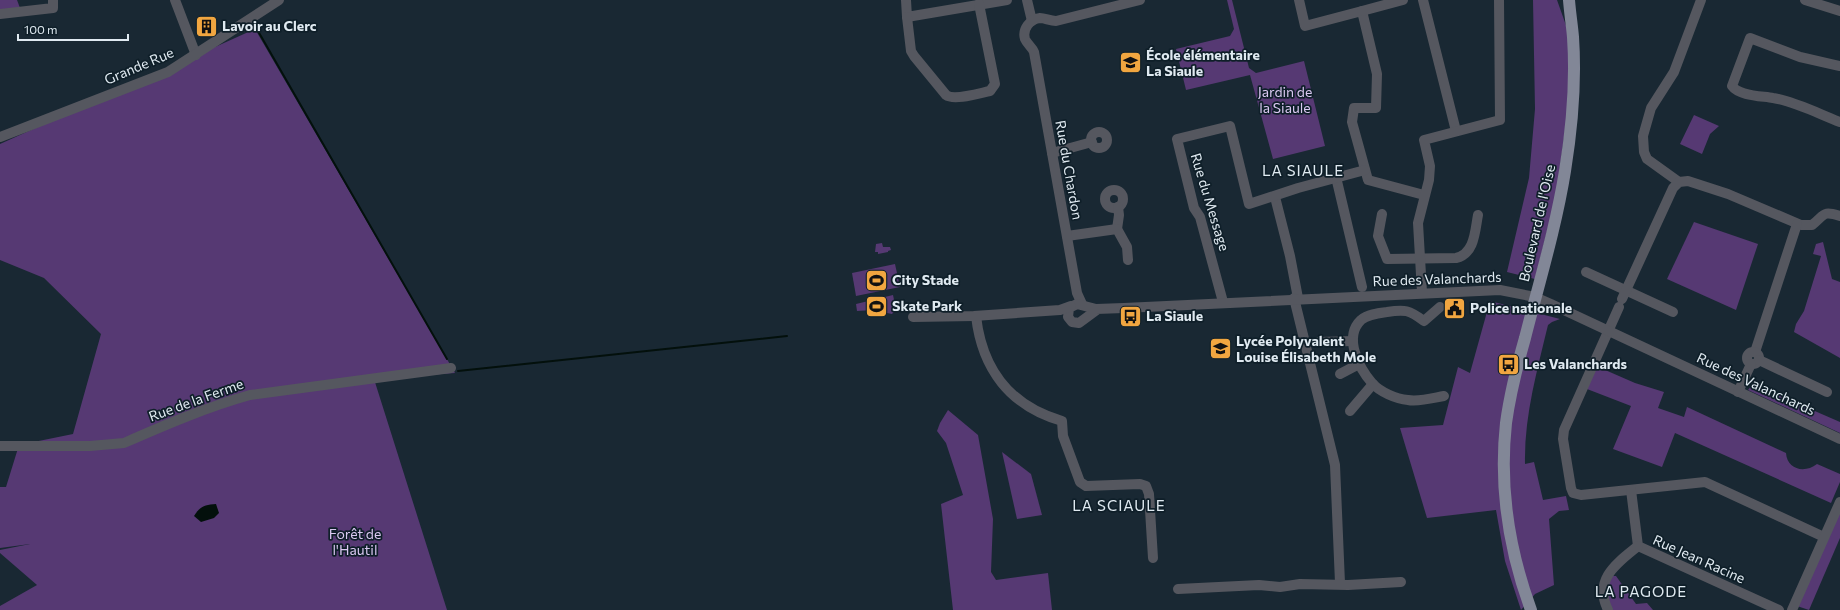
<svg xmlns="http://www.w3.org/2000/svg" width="1840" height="610" viewBox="0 0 1840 610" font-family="Commissioner,sans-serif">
  <rect width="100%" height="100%" fill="#192833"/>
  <g fill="#563973">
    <path d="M 0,0 L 17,0 L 20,8 L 0,11 Z"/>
    <path d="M 1227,0 L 1232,0 L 1249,68 L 1256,73 L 1304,61 L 1325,146 L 1273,159 L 1250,75 L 1186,90 L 1176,49 L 1230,36 L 1234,29 Z"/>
    <path d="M 1533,0 L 1557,0 L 1568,31 L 1568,108 L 1556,196 L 1535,279 L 1507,272 L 1529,178 L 1535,109 Z"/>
    <path d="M 255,29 L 455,373 L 374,379 L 447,610 L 0,610 L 0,606 L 37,585 L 0,553 L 0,550 L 30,544 L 0,548 L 0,487 L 6,487 L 19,445 L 73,434 L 101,334 L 44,278 L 0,260 L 0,144 Z"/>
    <path d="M 1694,115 L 1719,126 L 1710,134 L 1702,154 L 1680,144 Z"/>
    <path d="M 1694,222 L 1758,244 L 1736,310 L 1667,279 Z"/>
    <path d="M 1823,242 L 1832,279 L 1840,282 L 1840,358 L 1794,332 L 1796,324 L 1804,311 L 1821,256 L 1813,254 L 1816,244 Z"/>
    <path d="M 882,243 L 883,247 L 890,247 L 891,250 L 888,251 L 888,252 L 878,254 L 878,252 L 875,252 L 876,244 Z"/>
    <path d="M 895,264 L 900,287 L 856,296 L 852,273 Z"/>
    <path d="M 893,295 L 896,309 L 892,314 L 887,313 L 878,315 L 874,310 L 857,311 L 856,304 Z"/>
    <path d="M 1490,301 L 1560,319 L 1552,322 L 1548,325 C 1537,371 1524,417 1525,464 L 1534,462 L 1543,500 L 1566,496 L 1569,510 L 1559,511 L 1549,519 L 1554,585 L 1535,594 L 1521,610 L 1505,561 L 1496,510 L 1427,518 L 1400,428 L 1443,425 L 1458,367 L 1470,373 Z"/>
    <path d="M 1596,366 L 1635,383 L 1664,392 L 1658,408 L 1684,417 L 1687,407 L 1786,453 C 1787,469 1804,474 1817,464 L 1840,474 L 1840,482 L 1831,503 L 1675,433 L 1662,467 L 1613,449 L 1631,406 L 1587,389 Z"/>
    <path d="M 1753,384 L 1840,422 L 1840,433 L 1748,390 Z"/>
    <path d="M 948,410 L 978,435 L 993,519 L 991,572 L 996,580 L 1048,573 L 1052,610 L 953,610 L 941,504 L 963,495 L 946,443 L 937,431 L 940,423 Z"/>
    <path d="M 1002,452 L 1031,474 L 1042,515 L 1017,519 Z"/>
    <path d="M 1840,509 L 1840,538 L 1809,610 L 1797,606 Z"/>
    <path d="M 1610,576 L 1616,576 L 1636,604 L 1647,603 L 1653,610 L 1611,610 L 1607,601 Z"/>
  </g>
  <path fill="#03100c" d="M 216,504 L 219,513 L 214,518 L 201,522 L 194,516 C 200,506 205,505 216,504 Z"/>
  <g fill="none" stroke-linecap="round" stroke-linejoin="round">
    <g stroke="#03100c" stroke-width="2">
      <path d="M 258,31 L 447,359"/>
      <path d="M 458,371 L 787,336"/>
    </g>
    <g stroke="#55575f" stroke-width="10">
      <path d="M 175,0 L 196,55"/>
      <path d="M 906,0 L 907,17 L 1007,0"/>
      <path d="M 1027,0 L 1032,21"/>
      <path d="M 1299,0 L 1305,26 L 1362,11 L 1377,74 L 1376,108 L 1354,108 L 1352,122 L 1368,180 L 1424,195"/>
      <path d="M 1423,0 L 1456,131"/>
      <path d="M 1805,0 L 1840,11"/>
      <path d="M 1362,11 L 1403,0"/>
      <path d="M 0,14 L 53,8 L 53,0"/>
      <path d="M 907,17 L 911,51 L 914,56 L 946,95 C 954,101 980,93 990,91 L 995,84 L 979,4"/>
      <path d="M 1840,66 L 1800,57 L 1750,38 L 1732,86 C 1739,96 1762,96 1773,98 C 1794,101 1819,114 1840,122"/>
      <circle cx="1099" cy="140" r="8"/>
      <path d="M 0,137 L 168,72 L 279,0"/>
      <path d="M 1052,153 L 1092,142"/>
      <path d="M 1336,177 L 1362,287"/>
      <path d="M 1679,182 L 1647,159 L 1644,152 L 1643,136 L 1651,108 L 1674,72 L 1701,0"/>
      <circle cx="1114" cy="199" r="9"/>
      <path d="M 1275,197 L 1290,256 L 1298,298"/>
      <path d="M 1382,214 L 1378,236 L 1387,259 L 1456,258 C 1475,254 1475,230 1478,215"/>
      <path d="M 1117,229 L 1119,215 L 1118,207"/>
      <path d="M 1067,236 L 1117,229 L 1127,247 L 1128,260"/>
      <path d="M 1586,272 L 1673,312"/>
      <path d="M 1422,292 L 1418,223 L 1429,180 L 1430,166 L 1424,140 L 1500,120 L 1499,0"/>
      <path d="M 1294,298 L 1335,465 L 1340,583"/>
      <path d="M 1622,299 L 1673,188 L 1679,182 L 1688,181 L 1728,194 L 1801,225 L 1812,225 C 1825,215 1822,210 1840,216"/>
      <path d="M 1223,302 L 1200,217 L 1194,208 L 1177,139 L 1230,126 L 1249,204 L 1298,188 L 1365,170"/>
      <path d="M 1082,304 L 1077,293 L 1034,52 C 1032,47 1027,44 1025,39 C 1022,29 1030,19 1040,18 C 1045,18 1050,21 1056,21 L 1140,0"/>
      <path d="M 1440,307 L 1424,321 C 1409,310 1405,309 1387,312 C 1379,313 1368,314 1361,320 C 1343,337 1359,368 1372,383 C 1380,392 1396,399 1408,400 C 1419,402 1433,398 1444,396"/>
      <path d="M 1619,307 L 1564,430 L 1563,439 L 1571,488 L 1573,493 L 1581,495 L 1705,482 L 1824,537"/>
      <path d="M 1098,309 L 1079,323 L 1072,322 L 1068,317 L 1069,308 L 1077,304 L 1096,309 L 1124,308 L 1500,290 L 1535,297 L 1551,304 L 1840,439"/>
      <path d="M 976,316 C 982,369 1010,406 1062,421 L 1063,436 L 1080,482 L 1086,486 L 1140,484 L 1146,486 L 1149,494 L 1153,558"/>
      <path d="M 913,317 L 974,316 L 1060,310 L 1071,306"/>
      <path d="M 1319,342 L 1353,341"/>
      <path d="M 1755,352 L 1797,224"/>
      <circle cx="1753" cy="358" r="6"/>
      <path d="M 1759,360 L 1827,392"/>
      <path d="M 1340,374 L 1359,364"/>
      <path d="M 1738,392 L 1751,364"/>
      <path d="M 1350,411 L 1373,384"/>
      <path d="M 0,446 L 90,446 L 124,443 C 165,425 207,407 250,395 L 451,368"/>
      <path d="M 1631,490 L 1638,546 L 1779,610"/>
      <path d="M 1178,589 L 1259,585 L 1280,587 L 1300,584 L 1348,585 L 1401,582"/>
      <path d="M 1608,610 C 1593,579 1617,563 1638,546"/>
      <path d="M 1792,610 L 1840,502"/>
    </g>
    <path stroke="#828797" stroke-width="12" d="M 1531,610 C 1509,550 1499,487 1506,423 C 1510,394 1517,366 1525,338 C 1539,283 1556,227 1565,171 C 1572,128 1576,81 1573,37 C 1572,25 1570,13 1569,0"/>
  </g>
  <defs>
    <symbol id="building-square" viewBox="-11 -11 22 22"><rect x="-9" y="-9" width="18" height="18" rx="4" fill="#f1a640" stroke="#0f1f29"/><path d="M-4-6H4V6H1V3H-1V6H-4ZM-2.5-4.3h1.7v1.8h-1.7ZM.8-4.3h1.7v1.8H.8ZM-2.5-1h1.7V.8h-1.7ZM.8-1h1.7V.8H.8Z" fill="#111"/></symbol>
    <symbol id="school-square" viewBox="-11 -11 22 22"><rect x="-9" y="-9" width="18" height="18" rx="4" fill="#f1a640" stroke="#0f1f29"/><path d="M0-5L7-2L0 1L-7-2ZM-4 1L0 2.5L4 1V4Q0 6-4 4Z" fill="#111"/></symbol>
    <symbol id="stadium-square" viewBox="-11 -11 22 22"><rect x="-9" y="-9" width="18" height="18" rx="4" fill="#f1a640" stroke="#0f1f29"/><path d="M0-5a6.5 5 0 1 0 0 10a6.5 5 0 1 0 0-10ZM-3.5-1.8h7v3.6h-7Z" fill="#111"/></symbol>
    <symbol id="civic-square" viewBox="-11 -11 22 22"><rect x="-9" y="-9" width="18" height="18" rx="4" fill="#f1a640" stroke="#0f1f29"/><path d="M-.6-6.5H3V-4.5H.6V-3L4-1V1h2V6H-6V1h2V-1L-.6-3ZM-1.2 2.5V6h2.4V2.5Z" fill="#111"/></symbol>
    <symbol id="bus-square" viewBox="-11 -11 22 22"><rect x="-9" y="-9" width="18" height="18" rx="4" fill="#f1a640" stroke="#0f1f29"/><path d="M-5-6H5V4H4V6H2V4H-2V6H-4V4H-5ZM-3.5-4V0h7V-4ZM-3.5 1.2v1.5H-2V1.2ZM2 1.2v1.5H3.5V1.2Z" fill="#111"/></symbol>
  </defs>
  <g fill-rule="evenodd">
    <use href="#building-square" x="194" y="14" width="25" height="25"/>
    <use href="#school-square" x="1118" y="50" width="25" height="25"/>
    <use href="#stadium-square" x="864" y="268" width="25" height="25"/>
    <use href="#stadium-square" x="864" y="294" width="25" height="25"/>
    <use href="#civic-square" x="1442" y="296" width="25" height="25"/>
    <use href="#bus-square" x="1118" y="304" width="25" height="25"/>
    <use href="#school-square" x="1208" y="336" width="25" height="25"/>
    <use href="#bus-square" x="1496" y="352" width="25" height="25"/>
  </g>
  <g text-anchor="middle" stroke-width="3.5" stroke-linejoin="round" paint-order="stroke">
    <g font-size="14" font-weight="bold" fill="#e0eaf1" stroke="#0f1f29" text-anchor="start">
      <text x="222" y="31">Lavoir au Clerc</text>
      <text x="1146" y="60">École élémentaire<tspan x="1146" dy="16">La Siaule</tspan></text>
      <text x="892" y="285">City Stade</text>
      <text x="892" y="311">Skate Park</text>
      <text x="1470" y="313">Police nationale</text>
      <text x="1146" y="321">La Siaule</text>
      <text x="1236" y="346">Lycée Polyvalent<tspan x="1236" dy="16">Louise Élisabeth Mole</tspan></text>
      <text x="1524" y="369">Les Valanchards</text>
    </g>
    <g font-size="14" fill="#e0eaf1" stroke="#0f1f29">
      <text transform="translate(139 66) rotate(-23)" y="5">Grande Rue</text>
      <text transform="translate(1069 170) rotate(80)" y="5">Rue du Chardon</text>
      <text transform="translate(1210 202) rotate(73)" y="5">Rue du Message</text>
      <text transform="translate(1537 223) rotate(-77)" y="5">Boulevard de l'Oise</text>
      <text transform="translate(1437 279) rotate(-2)" y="5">Rue des Valanchards</text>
      <text transform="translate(1756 384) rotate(25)" y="5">Rue des Valanchards</text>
      <text transform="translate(196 400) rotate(-20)" y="5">Rue de la Ferme</text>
      <text transform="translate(1699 559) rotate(24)" y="5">Rue Jean Racine</text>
    </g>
    <g font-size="14" fill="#dac8f1" stroke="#0f1f29">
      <text x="1285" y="97">Jardin de<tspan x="1285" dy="16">la Siaule</tspan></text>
      <text x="355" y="539">Forêt de<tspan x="355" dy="16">l'Hautil</tspan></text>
    </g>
    <g font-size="15" letter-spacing="1" fill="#e0eaf1" stroke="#0f1f29">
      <text x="1303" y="176">LA SIAULE</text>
      <text x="1119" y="511">LA SCIAULE</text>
      <text x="1641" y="597">LA PAGODE</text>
    </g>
  </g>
  <path d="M18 34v6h110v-6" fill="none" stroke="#e0eaf1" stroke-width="2"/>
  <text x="24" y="34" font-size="12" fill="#e0eaf1" stroke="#0f1f29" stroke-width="3" paint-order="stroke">100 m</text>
</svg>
